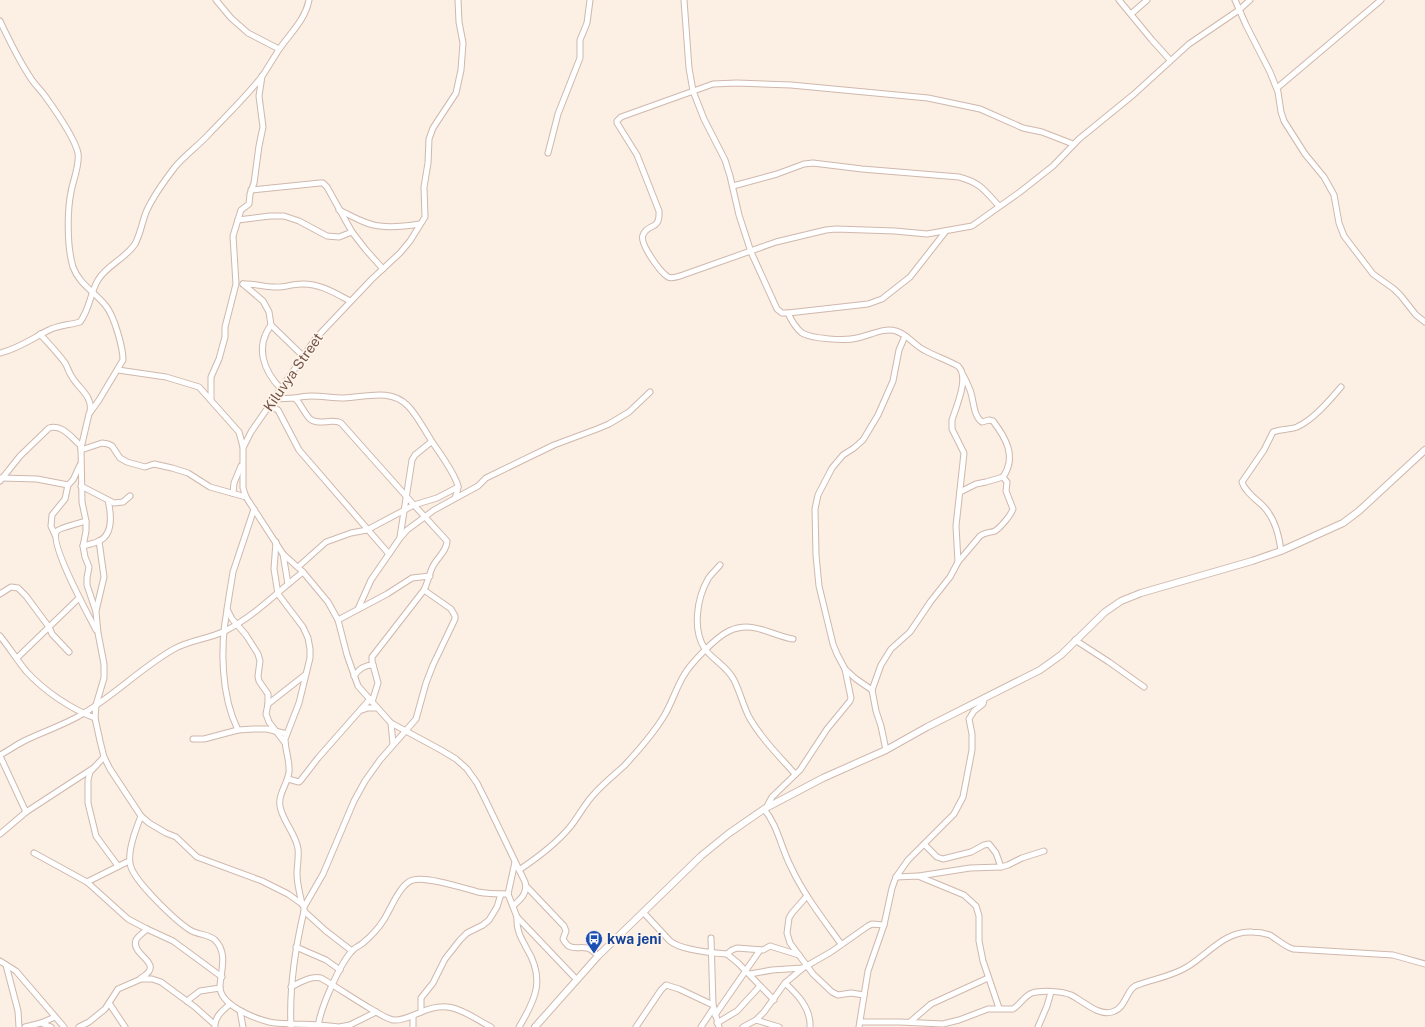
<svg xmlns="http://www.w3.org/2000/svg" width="1425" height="1027" viewBox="0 0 1425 1027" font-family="'Public Sans',sans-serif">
  <rect width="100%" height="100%" fill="#fcefe3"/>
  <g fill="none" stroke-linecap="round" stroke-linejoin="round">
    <defs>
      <g id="minor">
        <path d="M 216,0 L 231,18 L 248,33 L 279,49"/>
        <path d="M 458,0 L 459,22 L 463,43 L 461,70 L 456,93 L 433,128 L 429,139 L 428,163 L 424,187 L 425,217 L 410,241 L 400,253 L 372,279 L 316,338 L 251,432 L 243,448 L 243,488 L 246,497 L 283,554 L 303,572 L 328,602 L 338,620 L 347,655 L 358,686 L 391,723 L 441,750 L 456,759 L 467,769 L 477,783 L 486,801 L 525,882 C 528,893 521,899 513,906"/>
        <path d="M 684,0 L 689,68 L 693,91 L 704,119 L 725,160 L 730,176 L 739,215 L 751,252 L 777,309 L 782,313 L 788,313 L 868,304 L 882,299 L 910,277 L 946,231"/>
        <path d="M 1119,0 L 1152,40 L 1170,60"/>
        <path d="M 1235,0 L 1246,25 L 1270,72 L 1278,92 L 1281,112 L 1284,121 L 1305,154 L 1324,177 L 1334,195 L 1339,223 L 1344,236 L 1373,274 L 1394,289 L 1401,296 L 1416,315 L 1425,322"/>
        <path d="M 1131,14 L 1147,0"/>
        <path d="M 0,21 C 9,40 18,59 30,77 C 34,84 40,89 45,96 C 55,110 74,136 78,153 C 80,165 73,180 71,192 C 67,212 67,247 73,267 C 79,284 95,292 106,306 C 114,316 123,347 123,360 L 99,400 L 89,414 L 81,448 L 82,502 L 86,521 L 86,531 L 83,546 L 85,557 L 89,567 L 87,578 L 87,585 L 96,612 L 98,633 L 104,664 L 104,678 L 96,705 L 95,718 L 100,741 L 104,757 L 110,769 L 141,816 L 149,823 L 166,833 L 176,837 L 197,857 L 262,881 L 288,894 L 302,904 L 304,907 L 304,911 C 295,949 289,987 291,1027"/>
        <path d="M 1277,88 L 1381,0"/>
        <path d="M 1073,144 L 1042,132 L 1023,128 L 980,109 L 928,98 L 791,85 L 737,83 L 713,84 L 621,117 L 617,121 L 617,123 L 637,155 L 659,211 C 660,232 648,222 643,235 C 639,243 660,272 668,277 C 672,279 676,277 680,276 L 776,242 L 826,230 L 836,229 L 895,231 L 927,234 L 972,226 L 1020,192 L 1053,166 L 1079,139 L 1133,95 L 1189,44 L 1239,10 L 1250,0"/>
        <path d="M 548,153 L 558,114 L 580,58 L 580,40 L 587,23 L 590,0"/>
        <path d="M 733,186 L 777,174 L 804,164 L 813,163 L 862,169 L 959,177 C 981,183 984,190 999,206"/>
        <path d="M 251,190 L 320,183 L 323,183 L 327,187 L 352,232 L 366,250 L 383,269"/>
        <path d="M 339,210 C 352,216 366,225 380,226 C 393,228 407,226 420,224"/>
        <path d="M 238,220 L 270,216 L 284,216 L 299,221 L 327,236 L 339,237 L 352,232"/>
        <path d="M 243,284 C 254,283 263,287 274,287 C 283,288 292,284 301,284 C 319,283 335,293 350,301"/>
        <path d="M 243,284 L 263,301 L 269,312 L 271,325 L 304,357"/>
        <path d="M 788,313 C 791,320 796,328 802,333 C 812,339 845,341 857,338 C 869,336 884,327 896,331 C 907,334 914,345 924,350 C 935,356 947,360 958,366 C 970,377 956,407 952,420 L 952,429 L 964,453 L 956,526 L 958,562 L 950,577 L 931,601 L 910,632 L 891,649 L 881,665 L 872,690 L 876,711 L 881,726 L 886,750"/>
        <path d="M 271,325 C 255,347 263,370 281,389"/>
        <path d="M 40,334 C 49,344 58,353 65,363 C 68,368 69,373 72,377 C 79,389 93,396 90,412"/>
        <path d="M 0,353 C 18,349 33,338 49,330 C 59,325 70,325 80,322 C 90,309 90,293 98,280 C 107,265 125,259 135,244 C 141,233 142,221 147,210 C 154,195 165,180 175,167 C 185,155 198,146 208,135 C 226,116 247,96 263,75 C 268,67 273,59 278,51 C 289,34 305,21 309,0"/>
        <path d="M 118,370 L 166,377 L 199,387 L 239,432 L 243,447"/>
        <path d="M 963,375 C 966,380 968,385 970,390 C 974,400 973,416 982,422 L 989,420 L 993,421 C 1006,438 1017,457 1003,477"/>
        <path d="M 295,398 C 300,397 306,396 311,396 C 322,396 333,398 344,398 C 366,397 391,388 408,406 C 418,416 428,437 437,449 C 444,459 455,475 458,486 C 458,490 456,495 455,498"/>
        <path d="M 211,399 L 211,377 L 219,359 L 225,337 L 225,327 L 236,284 L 233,236 L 240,213 L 241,210 L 249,204 L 250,194 L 254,183 L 259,146 L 263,127 L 259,96 L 262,76"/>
        <path d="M 274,399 L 295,398 C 301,404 304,413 310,419 C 318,426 332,418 341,423 L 414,505 L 447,541 C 447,551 437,558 433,566 C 429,574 428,582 424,590 L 372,657 L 372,661 L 378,683 L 372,702"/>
        <path d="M 270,406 L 278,410 L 299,450 L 389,554"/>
        <path d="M 81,450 L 102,443 L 108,444 L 112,446 L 120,458 L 127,462 L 145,467 L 154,464 L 172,468 L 188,473 L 210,487 L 246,497"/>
        <path d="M 1,478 L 37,479 L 68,485 L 73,480 L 80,465"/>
        <path d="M 0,481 L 20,456 L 49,428 C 62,424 71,437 80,445 L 81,448"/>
        <path d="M 81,486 L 114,503 L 123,502 L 130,496"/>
        <path d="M 233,493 L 234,483 L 241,466"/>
        <path d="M 254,509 L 233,572 L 227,609 L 232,619 L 246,635 L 258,654 L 260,661 L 258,676 L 259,681 L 268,694 L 268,704 L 266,714 L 269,722 L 285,743"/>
        <path d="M 86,521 C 80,523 59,528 57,531 C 48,542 89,616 96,630"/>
        <path d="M 55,535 L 51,526 L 52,515 L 65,499 L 68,485"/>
        <path d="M 400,537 L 412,460 L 415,455 L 431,442"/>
        <path d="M 276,542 L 274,569 L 278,594 L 303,627 L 308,638 L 310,649 L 310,658 L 299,703 L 285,739 C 285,750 290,761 289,772 C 287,786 276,796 281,810 C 285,824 296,835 298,849 C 299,857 297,866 297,874 C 297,884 300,894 302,904"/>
        <path d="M 83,546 C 88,544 94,544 99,541 C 114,534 111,513 108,500"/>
        <path d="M 1281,551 C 1279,534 1275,518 1263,506 C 1256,499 1245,492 1242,482 L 1264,450 L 1273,432 C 1280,429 1289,430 1297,427 C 1313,420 1330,400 1341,387"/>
        <path d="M 283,554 L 288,584"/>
        <path d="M 958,562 L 980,536 C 985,532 990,533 995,531 C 1001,527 1011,515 1013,509 L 1006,491 L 1007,482 L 1003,477 L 986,482 L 976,484 L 960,492"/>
        <path d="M 720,565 C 716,570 711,574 708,579 C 697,598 692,630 705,649 C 714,661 727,666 734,680 C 740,692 743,705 749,717 C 761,738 779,756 795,774"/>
        <path d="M 298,567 L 326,542 L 351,533 L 367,530 L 414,505 L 437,498 L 458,487"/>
        <path d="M 0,594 L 11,587 L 18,588 L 26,596 L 49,627 L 52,634 L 69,652"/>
        <path d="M 358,609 L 371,580 L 400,538 L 407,530 L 434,510 L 478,486 L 486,478 L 554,445 L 597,429 L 609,424 L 629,412 L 650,392"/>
        <path d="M 227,610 C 220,647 221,696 238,730"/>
        <path d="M 96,611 L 104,577 L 99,541"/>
        <path d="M 338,620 L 387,594 L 412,578 L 430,576"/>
        <path d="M 0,636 C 9,647 17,660 26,671 C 44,691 71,709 95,718"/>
        <path d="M 1075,640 L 1109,662 L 1144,687"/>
        <path d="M 17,658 L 79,598"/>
        <path d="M 354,676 C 359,669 364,665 373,665"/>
        <path d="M 872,690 L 856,679 L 845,669 L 837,654 L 833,644 L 819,586 L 816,555 L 815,509 L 818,495 L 832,468 L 843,455 L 854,448 L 863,440 L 878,415 L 893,381 L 899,350 L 905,336"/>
        <path d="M 268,704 L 305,675"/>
        <path d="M 362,710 L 368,708 L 377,708"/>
        <path d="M 391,723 L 393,744"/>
        <path d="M 193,739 L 204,739 L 238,730 L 253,729 L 267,729 L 287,734"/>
        <path d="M 0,755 C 8,751 16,745 24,741 C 44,731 65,725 84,713 C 116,694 142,667 174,649 C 190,640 209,639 225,631 C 255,616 277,592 303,572"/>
        <path d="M 0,756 L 26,812"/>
        <path d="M 104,757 L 90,772 L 88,780 L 88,803 L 96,836 L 118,866"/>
        <path d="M 288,779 L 299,782 L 301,780 L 318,758 L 370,699"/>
        <path d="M 766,808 L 772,797 L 800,770 L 827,729 L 850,701 L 851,698 L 845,669"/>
        <path d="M 764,809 C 778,826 781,848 791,867 C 804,895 823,919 841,944"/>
        <path d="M 141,816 C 136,829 128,849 130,863 C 131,879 176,921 190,930 C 198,935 209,934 215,940 C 228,953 221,970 220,986 C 219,1005 254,1018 269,1022 C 277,1024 285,1023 293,1024 C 308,1024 323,1025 339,1027 L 350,1025 L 376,1012"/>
        <path d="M 0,834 L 26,812 L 92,769"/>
        <path d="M 924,844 L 937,857 L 943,859 L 971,852 L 984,845 L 989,844 L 996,853 L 1001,867"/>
        <path d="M 34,853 L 87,882 L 128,919 L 147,929 L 173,941 L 222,977"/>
        <path d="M 515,862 L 508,894 L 517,917 L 577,980"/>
        <path d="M 519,870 C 537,858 556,844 570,827 C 579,816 585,803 595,793 C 604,783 614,775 624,766 C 638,751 653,734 664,716 C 672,703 676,688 684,675 C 691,663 716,637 729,631 C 753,620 770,635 793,639"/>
        <path d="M 919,876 L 970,868 L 1001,867 L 1008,865 L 1022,858 L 1044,851"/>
        <path d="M 896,877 L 918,876 L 964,895 L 976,906 L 979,916 L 979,941 L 983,961 L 999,1008"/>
        <path d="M 87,882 L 129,861"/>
        <path d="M 527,887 L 564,926 L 566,931 L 563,939 C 570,952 577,946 587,948 C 592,949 595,953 598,956"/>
        <path d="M 807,896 L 792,913 L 789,918 L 787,933 L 790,943 L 813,974 L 832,992 L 838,995 L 851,993 L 864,995"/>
        <path d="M 304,907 L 323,874 L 354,801 L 365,781 L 380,760 L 416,719 L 426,683 L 433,665 L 455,619 L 455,616 L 451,609 L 424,590"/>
        <path d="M 304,911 L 326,931 L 352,951"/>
        <path d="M 643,912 L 670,941 C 681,950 713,953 727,954 L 732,950 L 737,948 L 763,950 L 770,946 L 799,955"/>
        <path d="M 517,917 C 516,930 521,938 527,949 C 545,979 536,999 519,1027"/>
        <path d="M 711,938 L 713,1005 L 719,1027"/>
        <path d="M 296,947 L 326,960 L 340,970"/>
        <path d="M 727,954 L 738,963 L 774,1000"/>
        <path d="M 0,961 L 16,971 L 64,1027"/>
        <path d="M 6,965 L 18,1011 L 19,1027"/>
        <path d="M 750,974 L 772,970 L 803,968"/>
        <path d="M 141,978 C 167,963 130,956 136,940 C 138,936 144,932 147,929"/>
        <path d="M 785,983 C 797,994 811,1008 810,1027"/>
        <path d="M 291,987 C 301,982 310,976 321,978 C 338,988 354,999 371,1009 C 378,1013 385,1018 393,1020 C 402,1021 411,1016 419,1013 C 451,998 464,1013 491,1027"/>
        <path d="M 187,1001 L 200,991 L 220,988"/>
        <path d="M 109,1003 L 125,1027"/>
        <path d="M 240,1011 L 243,1027"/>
        <path d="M 421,1012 L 421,998 L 433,983 L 445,959 L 460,940 L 467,933 L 483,925 L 489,920 L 497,907 L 501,894"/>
        <path d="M 715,1015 L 760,950"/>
        <path d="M 756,1020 L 779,1027"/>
        <path d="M 860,1022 L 900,1022 L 943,1024 L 959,1020 L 988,1009 L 1013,1009 C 1020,1005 1024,996 1032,993 C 1041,990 1062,991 1071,995 C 1083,1001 1098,1016 1112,1012 C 1126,1008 1126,991 1135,986 C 1152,979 1171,977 1187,967 C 1207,955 1226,930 1252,932 C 1258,932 1264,933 1270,935 C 1278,940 1284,946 1293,949 L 1393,955 L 1425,964"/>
        <path d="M 910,1022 L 931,1004 L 988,978"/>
        <path d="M 41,1023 L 51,1027"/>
        <path d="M 717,1023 L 737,1011 L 760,986"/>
        <path d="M 25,1027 L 41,1023 L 55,1017"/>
        <path d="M 79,1027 L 89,1022 L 105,1009 L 118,989 L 141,979 L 152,979 L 161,982 L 195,1007 L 214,1024"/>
        <path d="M 215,1027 C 214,1017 223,1010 230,1004"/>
        <path d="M 318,1027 C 320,1009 339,966 351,952 C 354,948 359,946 363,943 C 370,937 378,929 383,921 C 390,911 400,883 413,880 C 427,876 463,888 478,892 C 488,894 498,894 508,894"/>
        <path d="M 413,1027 L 413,1016"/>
        <path d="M 636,1027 L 661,990 L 666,985 L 679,989 L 713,1005"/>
        <path d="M 701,1027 L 713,1009"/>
        <path d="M 743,1027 L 756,1020 L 764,1012 L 785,983 L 803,968 L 831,952 L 868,926 L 872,924 L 884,925"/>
        <path d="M 859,1027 L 868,971 L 884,925 L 892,888 L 896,877 L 908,860 L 954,814 L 963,797 L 972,750 L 972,734 L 969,719 L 974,711 L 983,704 L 984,700"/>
        <path d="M 1038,1027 L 1047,1006 L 1051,992"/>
      </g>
      <path id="tertiary" d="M 535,1027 L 598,956 L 701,856 L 728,834 L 764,809 L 823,778 L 886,750 L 927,727 L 1040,670 L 1061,655 L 1105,612 L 1121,601 L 1141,593 L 1252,561 L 1281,551 L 1343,523 L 1359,511 L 1425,450"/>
    </defs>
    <use href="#minor" stroke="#cfb8ad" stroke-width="7"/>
    <use href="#tertiary" stroke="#cfb8ad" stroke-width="8"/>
    <use href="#minor" stroke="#fff" stroke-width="5"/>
    <use href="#tertiary" stroke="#fff" stroke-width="6"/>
  </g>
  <defs>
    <symbol id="bus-pin" viewBox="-11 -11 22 30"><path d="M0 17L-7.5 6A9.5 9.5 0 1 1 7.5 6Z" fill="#1a4fb4" stroke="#fff4e9"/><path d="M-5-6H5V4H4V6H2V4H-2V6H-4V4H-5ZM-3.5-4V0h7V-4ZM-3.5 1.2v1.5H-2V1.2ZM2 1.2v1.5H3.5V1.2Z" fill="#fff"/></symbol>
  </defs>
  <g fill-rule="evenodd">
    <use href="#bus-pin" x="584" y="929" width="20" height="27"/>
  </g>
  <g text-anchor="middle" stroke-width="3.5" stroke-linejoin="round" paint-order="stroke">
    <g font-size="14" fill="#73534a" stroke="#fff4e9">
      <text transform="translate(293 372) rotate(-55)" y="5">Kiluvya Street</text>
    </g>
    <g font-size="14" font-weight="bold" fill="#164399" stroke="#fff4e9" text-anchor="start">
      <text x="607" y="944">kwa jeni</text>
    </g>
  </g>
</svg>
